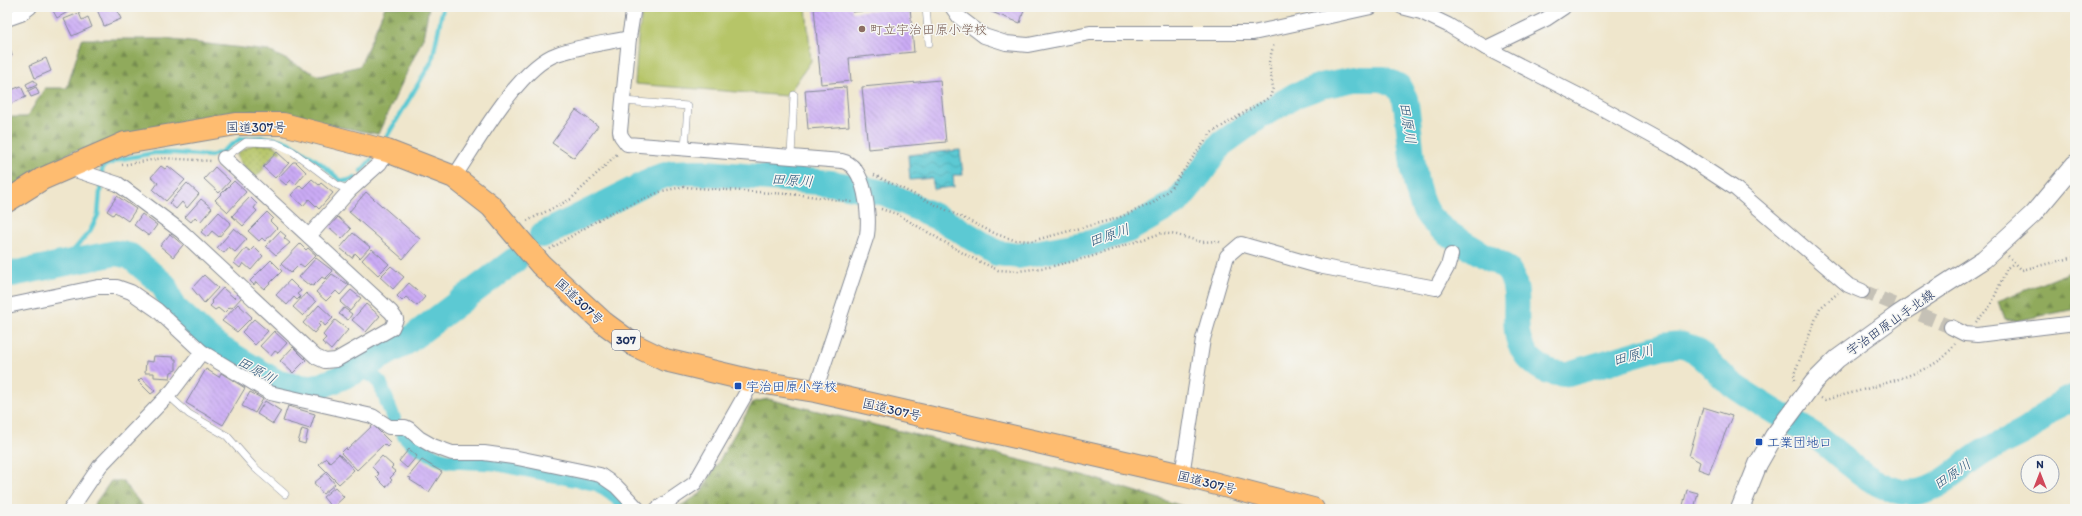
<svg xmlns="http://www.w3.org/2000/svg" width="2082" height="516" viewBox="0 0 2082 516" font-family="Itim,'Klee One',sans-serif">
  <defs>
    <pattern id="grass-dots" width="8" height="8" patternUnits="userSpaceOnUse"><rect width="8" height="8" fill="#b6c568"/><path d="M2 2h.1M6 6h.1" fill="none" stroke="#93a059" stroke-width="1.8" stroke-linecap="round"/></pattern>
    <pattern id="forest-firs" width="22" height="20" patternUnits="userSpaceOnUse"><rect width="22" height="20" fill="#90aa5c"/><path d="M5 1l3.5 6h-7zM16 11l3.5 6h-7z" fill="#758b4f"/></pattern>
    <pattern id="water-waves" width="16" height="10" patternUnits="userSpaceOnUse"><rect width="16" height="10" fill="#5cc9d3"/><path d="M0 5q4-4 8 0t8 0" fill="none" stroke="#4ba4ae"/></pattern>
    <pattern id="building-back-hatch" width="6" height="6" patternUnits="userSpaceOnUse"><rect width="6" height="6" fill="#cbabf5"/><path d="M-1 5l2 2M0 0l6 6M5-1l2 2" fill="none" stroke="#a48cca"/></pattern>
  </defs>
  <rect width="100%" height="100%" fill="#f6f6f2"/>
  <filter id="ink" filterUnits="userSpaceOnUse"><feTurbulence type="fractalNoise" baseFrequency=".025" numOctaves="2"/><feDisplacementMap in="SourceGraphic" scale="8" xChannelSelector="R" yChannelSelector="G"/><feConvolveMatrix kernelMatrix="1 2 1 2 8 2 1 2 1" color-interpolation-filters="sRGB"/></filter>
  <filter id="wash" filterUnits="userSpaceOnUse"><feTurbulence type="fractalNoise" baseFrequency=".012" numOctaves="4" result="noise"/><feDisplacementMap in="SourceGraphic" scale="16" xChannelSelector="R" yChannelSelector="G"/><feGaussianBlur stdDeviation="0.9" result="paint"/><feColorMatrix in="noise" values="0 0 0 0 0 0 0 0 0 0 0 0 0 0 0 0 0 1.4 0 .05"/><feComposite in="paint" operator="in"/></filter>
  <g filter="url(#wash)">
    <rect width="100%" height="100%" fill="#efe6cc"/>
    <path fill="url(#grass-dots)" stroke="#687a63" d="M 254,144 L 274,145 L 281,151 L 254,179 L 239,161 L 237,153 Z"/>
    <g fill="url(#forest-firs)" stroke="#566c5d">
      <path d="M 385,7 L 429,7 L 423,38 L 378,134 L 252,111 L 71,152 L 7,190 L 7,117 L 27,117 L 45,88 L 67,88 L 82,39 L 164,39 L 269,51 L 319,76 L 360,66 Z"/>
      <path d="M 2075,270 L 2075,309 L 2016,321 L 2004,319 L 1998,301 Z"/>
      <path d="M 768,399 L 1086,476 L 1192,509 L 675,509 L 700,494 L 753,402 Z"/>
      <path d="M 111,481 L 122,481 L 145,509 L 91,509 Z"/>
    </g>
    <path fill="#b6c568" stroke="#687a63" d="M 643,7 L 806,7 L 811,61 L 787,96 L 635,84 L 638,38 Z"/>
    <path fill="url(#water-waves)" stroke="#3c7c98" d="M 960,150 L 963,175 L 953,175 L 954,187 L 934,189 L 932,178 L 910,180 L 908,155 Z"/>
    <g fill="none" stroke-linecap="round" stroke-linejoin="round">
      <g stroke="#5cc9d3" stroke-width="4.5">
        <path d="M 387,136 L 432,61 L 443,7"/>
        <path d="M 361,171 L 371,160"/>
        <path d="M 62,264 L 90,231 L 98,215 L 102,170 L 104,166 L 121,159 L 154,153 L 174,153 L 211,156 L 221,152 L 240,139 L 263,137 L 281,140 L 292,144 L 319,162 L 340,180 L 346,181 L 355,178"/>
      </g>
      <g stroke="#5cc9d3" stroke-width="15">
        <path d="M 363,367 L 380,383 L 394,420"/>
        <path d="M 404,435 L 414,445 L 438,458 L 450,461 L 493,463 L 598,484 L 615,496 L 627,509"/>
      </g>
      <g stroke="#5cc9d3" stroke-width="26">
        <path d="M 542,235 L 659,177 L 673,173 L 695,172 L 831,183 L 885,193 L 945,221 L 997,253 L 1018,256 L 1090,243 L 1128,230 L 1177,202 L 1200,174 L 1220,145 L 1262,115 L 1296,95 L 1321,86 L 1355,79 L 1383,79 L 1398,86 L 1405,99 C 1411,130 1411,187 1426,212 C 1437,230 1469,246 1487,257 C 1496,262 1506,265 1511,275 C 1525,302 1504,335 1532,361 C 1543,371 1553,374 1568,374 L 1663,346 C 1672,345 1680,343 1689,347 C 1705,355 1715,370 1728,381 C 1755,402 1786,417 1815,436 C 1843,455 1867,486 1903,492 C 1936,497 1957,468 1982,453 C 1997,443 2016,438 2030,428 C 2044,418 2057,401 2075,398"/>
        <path d="M 7,275 L 116,253 L 130,256 L 164,285 L 173,307 L 215,345 L 278,383 L 307,388 L 323,385 L 354,372 L 405,343 L 515,260"/>
      </g>
    </g>
    <g id="blocks">
      <g fill="url(#building-back-hatch)">
        <path d="M 51,7 L 72,7 L 73,9 L 57,18 Z"/>
        <path d="M 96,7 L 116,7 L 121,19 L 104,26 Z"/>
        <path d="M 814,7 L 852,7 L 852,12 L 910,7 L 914,52 L 849,58 L 851,81 L 821,84 Z"/>
        <path d="M 991,7 L 1025,7 L 1020,23 L 989,11 Z"/>
        <path d="M 79,13 L 82,20 L 88,17 L 92,27 L 72,36 L 64,19 Z"/>
        <path d="M 7,38 L 12,56 L 7,57 Z"/>
        <path d="M 46,58 L 51,71 L 35,78 L 30,65 Z"/>
        <path d="M 34,80 L 37,85 L 28,89 L 26,84 Z"/>
        <path d="M 940,80 L 946,142 L 868,149 L 862,87 Z"/>
        <path d="M 21,86 L 26,97 L 7,105 L 7,92 Z"/>
        <path d="M 36,87 L 39,94 L 31,97 L 28,91 Z"/>
        <path d="M 846,87 L 849,126 L 808,129 L 805,90 Z"/>
        <path d="M 576,110 L 598,126 L 574,158 L 552,143 Z"/>
        <path d="M 277,152 L 289,163 L 275,178 L 263,167 Z"/>
        <path d="M 293,162 L 296,162 L 306,172 L 296,184 L 291,180 L 286,185 L 278,178 Z"/>
        <path d="M 161,166 L 165,169 L 168,166 L 185,180 L 166,201 L 153,190 L 158,183 L 151,177 Z"/>
        <path d="M 215,167 L 230,181 L 219,193 L 204,179 Z"/>
        <path d="M 312,179 L 319,185 L 321,183 L 333,193 L 319,209 L 309,199 L 303,206 L 291,195 L 300,185 L 303,188 Z"/>
        <path d="M 234,181 L 246,192 L 228,212 L 215,200 Z"/>
        <path d="M 187,183 L 199,194 L 187,208 L 182,202 L 176,209 L 169,203 Z"/>
        <path d="M 366,192 L 420,239 L 403,259 L 349,212 Z"/>
        <path d="M 117,196 L 136,209 L 128,221 L 115,212 L 113,215 L 107,211 Z"/>
        <path d="M 250,197 L 257,204 L 254,208 L 257,211 L 243,226 L 232,216 Z"/>
        <path d="M 201,199 L 212,208 L 200,222 L 195,217 L 191,222 L 185,217 Z"/>
        <path d="M 219,212 L 231,223 L 219,237 L 212,231 L 207,237 L 201,232 Z"/>
        <path d="M 267,212 L 273,218 L 270,221 L 277,228 L 265,241 L 262,238 L 259,241 L 248,231 Z"/>
        <path d="M 142,214 L 157,225 L 149,236 L 134,225 Z"/>
        <path d="M 338,217 L 351,229 L 342,239 L 329,227 Z"/>
        <path d="M 234,228 L 247,239 L 235,252 L 229,247 L 224,253 L 217,248 Z"/>
        <path d="M 280,231 L 286,236 L 284,238 L 290,243 L 276,255 L 266,246 Z"/>
        <path d="M 353,233 L 370,247 L 360,258 L 355,253 L 352,258 L 340,248 Z"/>
        <path d="M 170,234 L 183,245 L 173,257 L 160,246 Z"/>
        <path d="M 300,244 L 306,250 L 308,248 L 316,255 L 304,267 L 300,264 L 291,273 L 281,264 Z"/>
        <path d="M 254,247 L 263,256 L 251,270 L 243,263 L 240,268 L 234,263 L 246,248 L 250,251 Z"/>
        <path d="M 372,249 L 389,264 L 378,275 L 362,260 Z"/>
        <path d="M 316,258 L 333,271 L 325,279 L 322,277 L 313,286 L 311,285 L 310,286 L 299,277 Z"/>
        <path d="M 271,260 L 282,271 L 264,289 L 256,282 L 254,285 L 250,281 Z"/>
        <path d="M 391,266 L 404,277 L 393,289 L 380,277 Z"/>
        <path d="M 332,274 L 349,285 L 340,295 L 336,291 L 326,301 L 316,292 Z"/>
        <path d="M 204,275 L 218,288 L 204,303 L 192,288 Z"/>
        <path d="M 290,280 L 301,291 L 297,294 L 300,297 L 297,300 L 294,297 L 287,305 L 276,295 Z"/>
        <path d="M 409,283 L 425,297 L 417,306 L 406,297 L 402,301 L 397,296 Z"/>
        <path d="M 223,288 L 234,298 L 238,294 L 242,297 L 232,308 L 230,307 L 224,313 L 218,308 L 215,310 L 210,306 L 213,303 L 211,301 Z"/>
        <path d="M 351,290 L 361,298 L 350,311 L 340,302 Z"/>
        <path d="M 306,293 L 316,302 L 303,316 L 293,307 Z"/>
        <path d="M 238,304 L 252,317 L 237,332 L 222,321 Z"/>
        <path d="M 366,304 L 380,316 L 366,332 L 352,320 Z"/>
        <path d="M 319,305 L 333,318 L 325,326 L 321,321 L 318,324 L 320,326 L 314,333 L 303,323 Z"/>
        <path d="M 344,308 L 352,314 L 348,320 L 339,314 Z"/>
        <path d="M 254,319 L 268,331 L 255,345 L 242,332 Z"/>
        <path d="M 335,320 L 348,330 L 331,350 L 322,342 L 326,338 L 323,335 Z"/>
        <path d="M 274,331 L 287,343 L 278,353 L 275,351 L 271,356 L 260,346 Z"/>
        <path d="M 293,347 L 306,360 L 293,373 L 280,361 Z"/>
        <path d="M 154,356 L 174,357 L 173,359 L 176,359 L 176,370 L 171,372 L 170,378 L 154,377 L 154,373 L 145,373 L 146,361 L 153,362 Z"/>
        <path d="M 206,369 L 219,377 L 221,373 L 245,388 L 223,425 L 186,403 Z"/>
        <path d="M 141,378 L 155,391 L 151,394 L 138,381 Z"/>
        <path d="M 250,392 L 263,399 L 255,413 L 242,406 Z"/>
        <path d="M 265,401 L 281,411 L 273,424 L 257,414 Z"/>
        <path d="M 288,406 L 315,414 L 310,429 L 283,421 Z"/>
        <path d="M 1703,407 L 1732,416 L 1709,473 L 1698,469 L 1700,462 L 1689,456 Z"/>
        <path d="M 373,425 L 391,443 L 387,447 L 384,444 L 357,470 L 341,453 L 346,448 L 347,450 Z"/>
        <path d="M 302,429 L 308,431 L 305,444 L 298,442 Z"/>
        <path d="M 409,449 L 417,456 L 407,468 L 399,461 Z"/>
        <path d="M 339,454 L 354,470 L 339,484 L 319,464 L 326,458 L 330,462 Z"/>
        <path d="M 382,456 L 393,466 L 391,468 L 396,472 L 390,478 L 392,480 L 386,487 L 376,477 L 379,474 L 372,467 Z"/>
        <path d="M 422,460 L 442,472 L 429,492 L 410,480 L 411,478 L 408,477 Z"/>
        <path d="M 326,473 L 335,484 L 323,494 L 314,483 Z"/>
        <path d="M 335,487 L 344,497 L 332,508 L 323,497 Z"/>
        <path d="M 1687,490 L 1698,493 L 1694,509 L 1682,509 Z"/>
      </g>
    </g>
  </g>
  <g filter="url(#ink)">
    <use href="#blocks" fill-opacity="0" stroke="#858a95" stroke-width="1"/>
    <g fill="none" stroke-linecap="round" stroke-linejoin="round">
      <path stroke="#c5c1b6" stroke-width="14" stroke-dasharray="14 7" stroke-linecap="butt" d="M 1862,291 L 1951,327"/>
      <defs>
        <g id="service">
          <path d="M 926,7 L 929,43"/>
          <path d="M 623,101 L 688,106 L 685,148"/>
          <path d="M 791,156 L 794,95"/>
          <path d="M 224,158 L 246,142 L 275,143 L 292,151 L 337,185 L 350,190"/>
          <path d="M 168,395 L 189,414 L 227,436 L 255,468 L 285,494"/>
        </g>
        <g id="minor">
          <path d="M 634,7 L 629,38 L 620,131 L 621,136 L 627,144 L 842,161 C 866,166 870,216 867,235 L 815,391"/>
          <path d="M 952,7 L 959,17 L 984,36 L 1006,43 L 1028,45 L 1090,33 L 1253,33 L 1371,7"/>
          <path d="M 1402,7 L 1421,12 L 1448,25 L 1486,48 L 1576,94 L 1672,147 L 1736,189 L 1848,285 L 1862,291"/>
          <path d="M 7,19 L 21,14 L 30,7"/>
          <path d="M 1486,48 L 1546,19 L 1564,7"/>
          <path d="M 69,168 L 118,184 L 181,231 L 316,357 L 325,361 L 336,360 L 392,328 L 396,319 L 391,312 L 224,158"/>
          <path d="M 454,177 C 477,143 519,67 557,54 C 580,46 605,43 629,38"/>
          <path d="M 309,236 L 350,190 L 380,163 L 387,151"/>
          <path d="M 7,306 L 98,287 L 117,287 L 131,292 L 157,310 L 202,352 L 270,393 L 372,416 L 389,427 L 405,427 L 409,429 L 419,438 L 433,446 L 452,453 L 484,453 L 513,457 L 600,475 L 616,486 L 638,509"/>
          <path d="M 1951,327 L 1965,334 L 1977,335 L 2075,323"/>
          <path d="M 1182,475 L 1203,339 L 1227,256 L 1241,244 L 1318,266 L 1436,288 L 1448,266 L 1451,255"/>
          <path d="M 71,509 L 100,466 L 173,390 L 202,352"/>
          <path d="M 657,509 L 695,483 L 753,381"/>
        </g>
        <path id="tertiary" d="M 1740,509 L 1758,464 L 1774,436 L 1814,382 L 1837,359 L 1899,314 L 1984,259 L 2033,214 L 2075,164"/>
        <path id="trunk" d="M 7,201 L 42,179 L 125,143 L 236,124 L 283,124 L 387,151 L 454,177 L 491,206 L 541,265 L 604,323 L 634,345 L 665,360 L 753,381 L 815,391 L 1046,444 L 1182,475 L 1313,509"/>
      </defs>
      <use href="#service" stroke="#858a95" stroke-width="8"/>
      <use href="#minor" stroke="#858a95" stroke-width="16"/>
      <use href="#tertiary" stroke="#858a95" stroke-width="20"/>
      <use href="#trunk" stroke="#858a95" stroke-width="24"/>
      <g stroke="#858a95" stroke-width="2.5" stroke-dasharray="1 3" stroke-linecap="butt">
        <path d="M 122,165 L 163,158 L 212,161"/>
        <path d="M 874,175 L 996,234 L 1014,240 L 1032,241 L 1118,218 L 1153,203 L 1170,189 L 1211,133 L 1270,97 L 1273,88 L 1269,62 L 1274,43"/>
        <path d="M 881,209 L 897,214 L 968,256 L 998,270 L 1018,271 L 1049,267 L 1090,257 L 1162,233 L 1177,235 L 1202,242 L 1217,241 L 1222,243"/>
        <path d="M 527,221 L 571,199 L 618,153"/>
        <path d="M 550,249 L 608,214 L 662,191 L 683,187 L 802,195 L 853,202"/>
        <path d="M 2008,256 L 2022,270 L 2075,257"/>
        <path d="M 1976,322 L 1991,305 L 2007,268 L 2014,263"/>
        <path d="M 1795,380 L 1794,374 L 1820,308 L 1838,293"/>
        <path d="M 1821,398 L 1825,400 C 1854,392 1924,376 1945,356 C 1949,352 1952,348 1955,344"/>
      </g>
      <use href="#service" stroke="#fff" stroke-width="7"/>
      <use href="#minor" stroke="#fff" stroke-width="14"/>
      <use href="#tertiary" stroke="#fff" stroke-width="18"/>
      <use href="#trunk" stroke="#febc70" stroke-width="22"/>
    </g>
  </g>
  <circle fill="#8d6e63" stroke="#f6f6f2" stroke-width="1.5" cx="862" cy="29" r="4"/>
  <g fill="#1a4fb4" stroke="#f6f6f2" stroke-width="1.5">
    <rect x="734" y="382" width="8" height="8" rx="2"/>
    <rect x="1755" y="438" width="8" height="8" rx="2"/>
  </g>
  <g text-anchor="middle" stroke-width="3" stroke-linejoin="round" paint-order="stroke">
    <rect fill="#f6f6f2" stroke="#5d6b8a" stroke-width="1" x="612" y="330" width="28" height="20" rx="3"/>
    <g font-size="12" font-weight="bold" fill="#1b2f5e">
      <text x="626" y="344">307</text>
    </g>
    <g font-size="13" fill="#785e54" stroke="#f6f6f2" text-anchor="start">
      <text x="870" y="34">町立宇治田原小学校</text>
    </g>
    <g font-size="13" fill="#1b2f5e" stroke="#f6f6f2">
      <text x="256" y="132">国道307号</text>
      <text transform="translate(580 301) rotate(43)" y="5">国道307号</text>
      <text transform="translate(1890 322) rotate(-35)" y="5">宇治田原山手北線</text>
      <text transform="translate(892 409) rotate(13)" y="5">国道307号</text>
      <text transform="translate(1207 482) rotate(14)" y="5">国道307号</text>
    </g>
    <g font-size="13" fill="#164399" stroke="#f6f6f2" text-anchor="start">
      <text x="746" y="391">宇治田原小学校</text>
      <text x="1767" y="447">工業団地口</text>
    </g>
    <g font-size="14" font-style="italic" fill="#2b567b" stroke="#f6f6f2">
      <text transform="translate(1408 123) rotate(81)" y="5">田原川</text>
      <text transform="translate(792 180) rotate(4)" y="5">田原川</text>
      <text transform="translate(1109 235) rotate(-19)" y="5">田原川</text>
      <text transform="translate(1633 355) rotate(-16)" y="5">田原川</text>
      <text transform="translate(257 370) rotate(29)" y="5">田原川</text>
      <text transform="translate(1952 474) rotate(-34)" y="5">田原川</text>
    </g>
  </g>
  <rect width="2082" height="516" fill="none" stroke="#f6f6f2" stroke-width="24"/>
  <g transform="translate(2040 474)"><circle r="19" fill="#f6f6f2" stroke="#9ea6b7"/>
  <path d="M0-3L7 15L0 10L-7 15Z" fill="#d1495b"/>
  <text y="-6" font-size="11" font-weight="bold" text-anchor="middle" fill="#1b2f5e">N</text>
  </g>
</svg>
